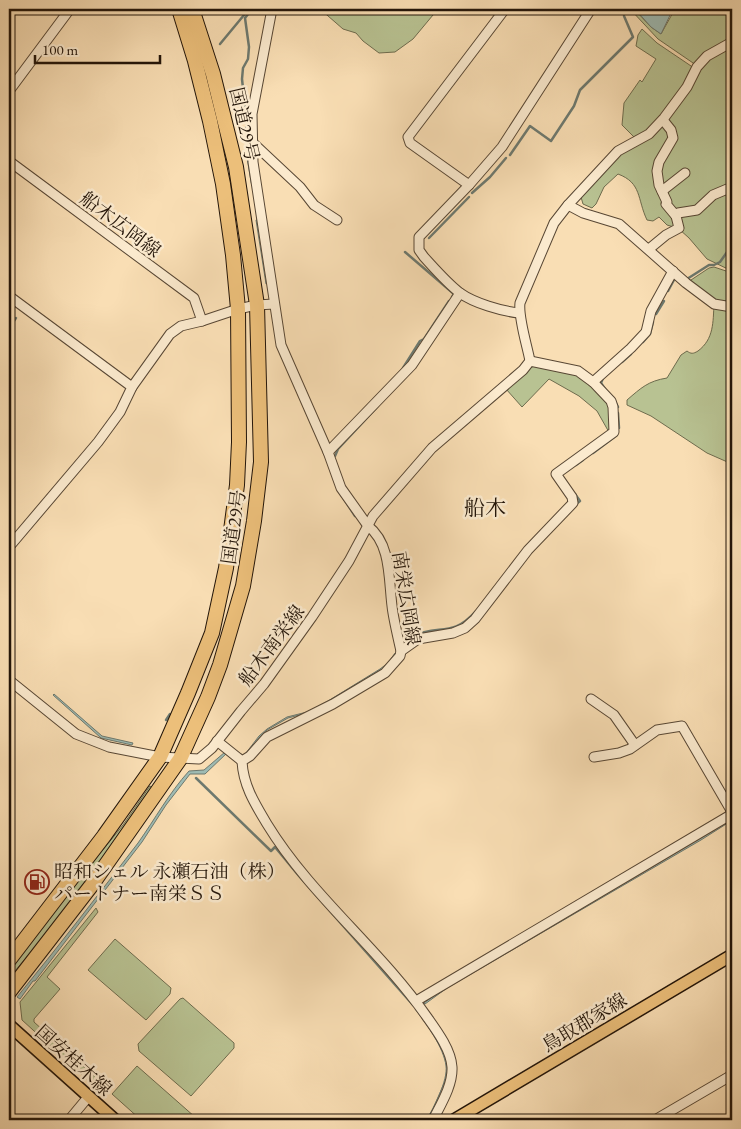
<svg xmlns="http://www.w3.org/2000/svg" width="741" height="1129" viewBox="0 0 741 1129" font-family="'EB Garamond','Noto Serif JP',serif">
  <rect width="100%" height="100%" fill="#f9deb4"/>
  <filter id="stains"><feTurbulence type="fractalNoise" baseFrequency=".004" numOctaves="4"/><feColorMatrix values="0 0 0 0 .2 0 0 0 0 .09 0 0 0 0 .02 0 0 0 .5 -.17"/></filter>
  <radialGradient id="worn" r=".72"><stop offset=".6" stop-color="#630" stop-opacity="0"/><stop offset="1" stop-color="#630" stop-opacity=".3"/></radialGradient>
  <g fill="#b8c292" stroke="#6e6c4e">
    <path d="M 320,9 L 438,9 L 413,39 L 395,52 L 379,53 L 363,41 L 356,33 L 343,29 Z"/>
    <path d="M 630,9 L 634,9 L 651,27 L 661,34 L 675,9 L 732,9 L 732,38 L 696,65 L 658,39 Z"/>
    <path d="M 642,29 L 657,43 L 694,68 L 673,101 L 649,130 L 635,138 L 622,125 L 624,103 L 640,80 L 642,82 L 656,59 L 636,46 L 638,35 Z"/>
    <path d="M 732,45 L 732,185 L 697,208 L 676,213 L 663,189 L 659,165 L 671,145 L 665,121 L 705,62 Z"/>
    <path d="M 663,123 L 671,134 L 656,168 L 675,216 L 677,228 L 667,225 L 659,217 L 653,221 L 647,220 C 637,199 642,183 618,174 L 604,187 L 596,204 L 592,208 L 583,204 L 581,197 L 612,160 Z"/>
    <path d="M 732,188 L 732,271 L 707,259 L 689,238 L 679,229 L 678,217 L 705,204 Z"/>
    <path d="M 714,267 L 732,273 L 732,306 L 724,306 L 688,282 L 709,268 Z"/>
    <path d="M 714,304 L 732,308 L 732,464 L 707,453 L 651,416 L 627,405 L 627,400 C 641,388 648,381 667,378 L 681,355 L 687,351 C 691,354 693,354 698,351 C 714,339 713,322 714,304 Z"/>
    <path d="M 537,365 L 576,375 L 584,379 L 610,404 L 610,434 L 597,411 L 579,396 L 549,379 L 522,407 L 506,389 L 532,367 Z"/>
    <path d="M 150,786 L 153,788 L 63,914 L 9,978 L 9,968 L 15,959 L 123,825 Z"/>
    <path d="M 96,908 L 98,912 L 47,977 L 60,989 L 34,1019 L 34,1022 L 105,1086 L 100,1091 L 22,1020 L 20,1002 Z"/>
    <path d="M 115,939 L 171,988 L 170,994 L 146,1020 L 88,970 Z"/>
    <path d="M 183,998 L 234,1043 L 234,1048 L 191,1096 L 139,1051 L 138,1044 L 180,999 Z"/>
    <path d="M 137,1066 L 195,1117 L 196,1120 L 141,1120 L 112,1094 Z"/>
  </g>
  <g fill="#9ebbb3" stroke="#6d796f">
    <path d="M 635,9 L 673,9 L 661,34 L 651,27 Z"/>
    <path d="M 259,219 L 268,283 L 266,284 L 256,220 Z"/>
    <path d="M 395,653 L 396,654 L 389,664 L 381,670 L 329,702 L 307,713 L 288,718 L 267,730 L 244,756 L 241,756 L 238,753 L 244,755 L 246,753 L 259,736 L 267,729 L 287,717 L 307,712 L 328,701 L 380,669 L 388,663 Z"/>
    <path d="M 54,694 L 102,736 L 133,743 L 132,745 L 101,738 L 53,695 Z"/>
    <path d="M 225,752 L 227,753 L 205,774 L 190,774 L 166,805 L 142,842 L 35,981 L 33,981 L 20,999 L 17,997 C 58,947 98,895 138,843 C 155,819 169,793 189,771 L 204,770 Z"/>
    <path d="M 730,820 L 731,821 L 701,840 L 447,988 L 425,1004 L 424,1003 L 447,986 L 637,876 Z"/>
    <path d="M 416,1008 C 429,1028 453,1054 446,1079 L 428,1120 L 426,1120 C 434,1108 448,1080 446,1066 C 444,1048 426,1023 415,1009 Z"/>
  </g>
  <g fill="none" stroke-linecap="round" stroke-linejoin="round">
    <g stroke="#6d796f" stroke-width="2.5">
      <path d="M 220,44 L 249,9"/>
      <path d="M 245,107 L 242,79 L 243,68 L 248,59 L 249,47 L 245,18 L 252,9"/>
      <path d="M 246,115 L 247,153 L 252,183"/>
      <path d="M 510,155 L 530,126 L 551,141 L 574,106 L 580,90 L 633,37 L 624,16"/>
      <path d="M 472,193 L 490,177 L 506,158"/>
      <path d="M 429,238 L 469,197"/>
      <path d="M 405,252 L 454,294 L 452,297"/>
      <path d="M 687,279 L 709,265 L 714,265 L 720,262 L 732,245"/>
      <path d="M 668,291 L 675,278 L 676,279"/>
      <path d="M 656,314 L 664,301"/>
      <path d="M 9,328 L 16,318"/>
      <path d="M 643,342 L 650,334 L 653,322"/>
      <path d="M 622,362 L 631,354"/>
      <path d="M 403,368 L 420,341 L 424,339 L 449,301"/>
      <path d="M 603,378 L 601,383 L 605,389"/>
      <path d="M 614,399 L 618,407"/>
      <path d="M 618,413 L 619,428"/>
      <path d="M 593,453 L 617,435"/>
      <path d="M 335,456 L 338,449 L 378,406"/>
      <path d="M 576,465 L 583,460"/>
      <path d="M 575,494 L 580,501 L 575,505"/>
      <path d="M 342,496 L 355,516"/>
      <path d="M 412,637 C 439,623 451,639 476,611"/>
      <path d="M 166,720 L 170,714"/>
      <path d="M 196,778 L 271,851 L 275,847 L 299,876 L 413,1005"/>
    </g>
    <defs>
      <g id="minor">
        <path d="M 272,9 L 252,114 L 253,162 L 281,345 L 328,452 L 341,488 L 368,526 C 393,545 388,585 393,613 C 395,625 398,638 401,651 L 400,656 L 385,673 L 333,704 L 267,737 L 250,756 L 242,761 C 243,785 255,804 267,824 C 311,896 379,948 427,1017 C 437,1031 451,1050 452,1067 C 453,1085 441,1104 433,1120"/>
        <path d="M 9,91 L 70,9"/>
        <path d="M 663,120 L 671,130 L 673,138 L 659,162 L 657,171 L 659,185 L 667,202 L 666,204 L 676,216"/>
        <path d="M 252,142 L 300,187 L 314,205 L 337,220"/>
        <path d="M 9,161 L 194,298 L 202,321"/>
        <path d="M 469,185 L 410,143 L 408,137 L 505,9"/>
        <path d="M 662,191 L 685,173"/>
        <path d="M 568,205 L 583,213 L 619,224 L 686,283 L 714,304 L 732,307"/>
        <path d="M 649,249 L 666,235 L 679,228 L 676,216 L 678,213 L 697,210 L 713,195 L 732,187"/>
        <path d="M 9,296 L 132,387 L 120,412 L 98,442 L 9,547"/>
        <path d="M 519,313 C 501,311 474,303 460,293 C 447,283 435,269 424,257 L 419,250 L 419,237 L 469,185 L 502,147 L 591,9"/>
        <path d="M 530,361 C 527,345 518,317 520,303 L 554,223 L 568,205 L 618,151 L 649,134 L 664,118 L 687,87 L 697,67 L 707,56 L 732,42"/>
        <path d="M 593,382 L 631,348 L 646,332 L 651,311 L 673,271"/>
        <path d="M 132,387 L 170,334 L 181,326 L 202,321 L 238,309 L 257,305 L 274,304"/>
        <path d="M 328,452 L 412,365 L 460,293"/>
        <path d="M 401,651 L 418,639 L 453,633 L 465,628 L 475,619 L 528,550 L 573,503 L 572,497 L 556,474 L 614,432 L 613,407 L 611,401 L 593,382 L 578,371 L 530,361"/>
        <path d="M 9,680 L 76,734 L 109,747 L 160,757 L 199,759 L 212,748 L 241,711 L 264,684 L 312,617 L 349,561 L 373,516 L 432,448 L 523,370 L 530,361"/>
        <path d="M 591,699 L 614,715 L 635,745"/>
        <path d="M 217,741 L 242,761"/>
        <path d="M 594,757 L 619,753 L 630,749 L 657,730 L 682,726 L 732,812"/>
        <path d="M 416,1001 L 732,814"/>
        <path d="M 69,1120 L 89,1096"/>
        <path d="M 655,1120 L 732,1075"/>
      </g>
      <g id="major">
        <path d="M 9,1025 L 115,1120"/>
        <path d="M 454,1120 L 732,955"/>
      </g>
      <g id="highway">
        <path d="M 9,960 L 104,836 L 160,757 L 188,693 L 212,633 L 226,568 L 237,485 L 239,442 L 238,309 L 233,255 L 223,184 L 210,121 L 195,61 L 179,9"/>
        <path d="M 9,992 L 91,886 L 180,759 L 208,697 L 220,665 L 243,586 L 254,521 L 261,462 L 257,305 L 236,167 L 213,74 L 192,9"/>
      </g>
    </defs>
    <use href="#minor" stroke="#584734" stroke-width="11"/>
    <use href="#major" stroke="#231509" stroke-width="14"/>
    <use href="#highway" stroke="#231509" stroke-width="16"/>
    <use href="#minor" stroke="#fbeace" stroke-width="9"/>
    <use href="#major" stroke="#ecbf7a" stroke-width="11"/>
    <use href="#highway" stroke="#ecbf7a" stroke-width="14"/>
  </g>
  <defs>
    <symbol id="fuel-ring" viewBox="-11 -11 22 22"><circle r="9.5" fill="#fbeace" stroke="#8f2418" stroke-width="1.5"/><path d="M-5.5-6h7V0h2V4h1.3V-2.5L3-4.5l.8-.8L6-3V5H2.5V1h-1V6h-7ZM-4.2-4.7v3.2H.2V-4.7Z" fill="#8f2418"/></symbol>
  </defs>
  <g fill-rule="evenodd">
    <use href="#fuel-ring" x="23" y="868" width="28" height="28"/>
  </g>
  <g text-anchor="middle" stroke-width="5" stroke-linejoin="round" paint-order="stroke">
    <g font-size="19" fill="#231509" stroke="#fbeace">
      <text transform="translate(245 124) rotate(77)" y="7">国道29号</text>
      <text transform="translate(121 224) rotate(37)" y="7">船木広岡線</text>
      <text transform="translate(233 527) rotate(-82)" y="7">国道29号</text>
      <text transform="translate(407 598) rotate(81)" y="7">南栄広岡線</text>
      <text transform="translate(271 645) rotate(-53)" y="7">船木南栄線</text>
      <text transform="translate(584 1022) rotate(-31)" y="7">鳥取郡家線</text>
      <text transform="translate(74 1060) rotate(42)" y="7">国安桂木線</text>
    </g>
    <g font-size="19" fill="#231509" stroke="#fbeace" text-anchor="start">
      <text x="54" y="878">昭和シェル 永瀬石油（株）<tspan x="54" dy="22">パートナー南栄ＳＳ</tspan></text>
    </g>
    <g font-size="21" fill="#231509" stroke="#fbeace">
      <text x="485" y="515">船木</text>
    </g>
  </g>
  <rect width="741" height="1129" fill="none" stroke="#f9deb4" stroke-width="30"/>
  <rect x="10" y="10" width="721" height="1109" fill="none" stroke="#231509" stroke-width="2.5"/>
  <rect x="15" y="15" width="711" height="1099" fill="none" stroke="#231509"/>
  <path d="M35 55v8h125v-8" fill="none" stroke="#231509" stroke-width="2.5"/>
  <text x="42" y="55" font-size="15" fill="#231509" stroke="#fbeace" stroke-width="4" paint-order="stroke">100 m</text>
  <rect width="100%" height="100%" filter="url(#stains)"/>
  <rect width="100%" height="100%" fill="url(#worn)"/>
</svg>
